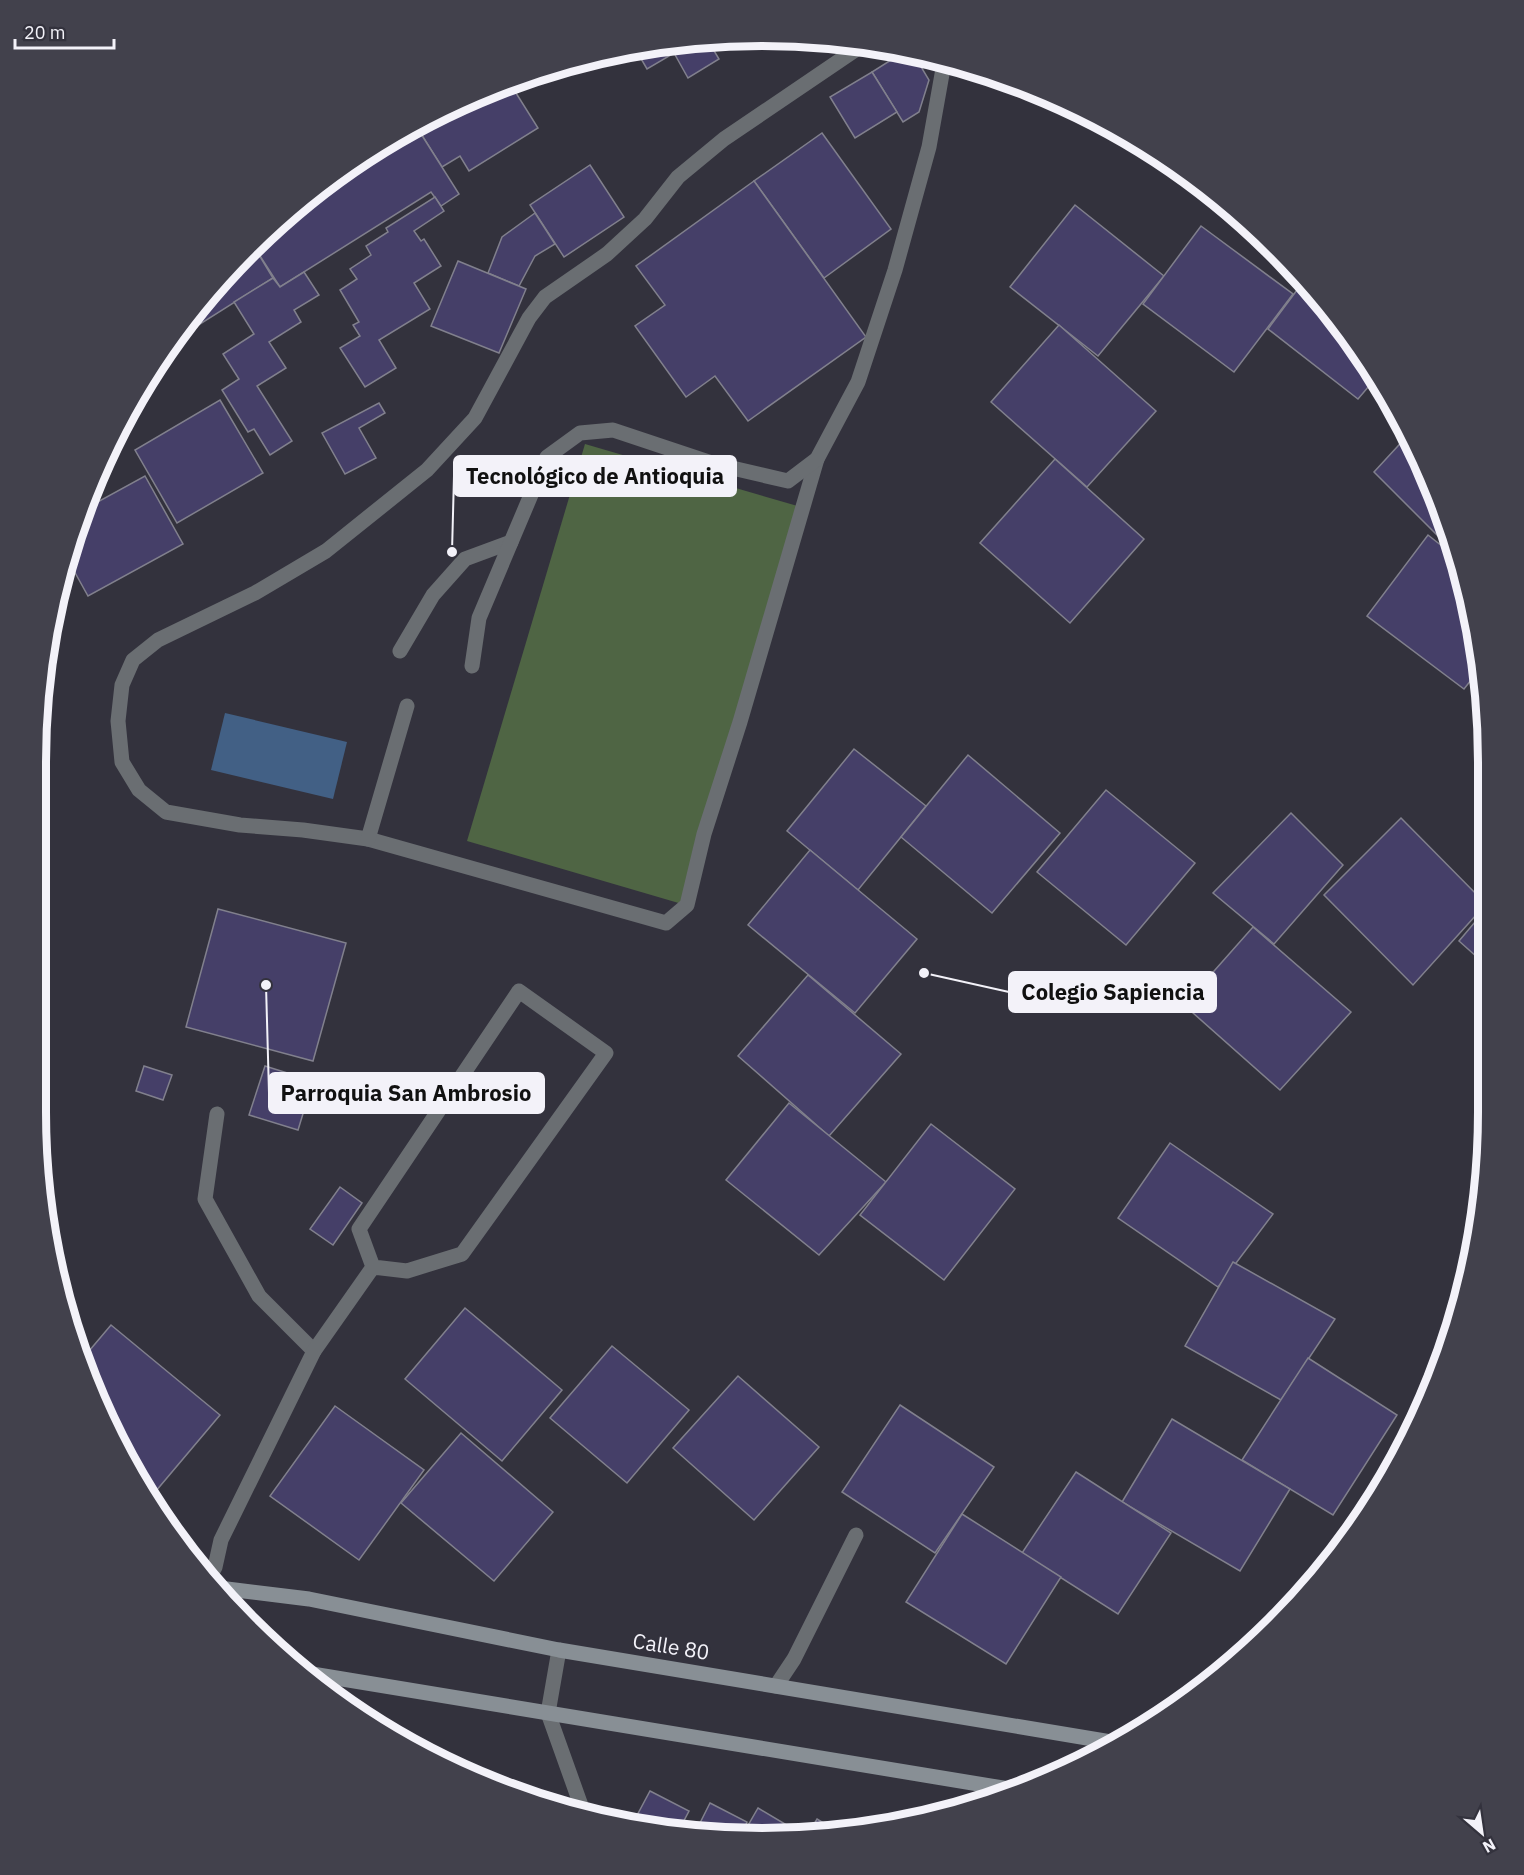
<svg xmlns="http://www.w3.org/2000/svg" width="1524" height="1875" viewBox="0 0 1524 1875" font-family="'IBM Plex Sans',sans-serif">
  <rect width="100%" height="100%" fill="#33323d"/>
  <path fill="#4f6544" d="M 585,444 L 801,507 L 682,904 L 467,841 Z"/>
  <path fill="#426085" d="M 225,713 L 347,742 L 333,799 L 211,770 Z"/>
  <g fill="#453f68" stroke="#81808d" stroke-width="1.5">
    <path d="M 707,39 L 719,59 L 688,78 L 674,53 L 647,69 L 636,50 Z"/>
    <path d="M 902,53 L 914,55 L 929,80 L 919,112 L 903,122 L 872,72 Z"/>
    <path d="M 872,72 L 897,112 L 855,138 L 830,97 Z"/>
    <path d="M 511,85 L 538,128 L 469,171 L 460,156 L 442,167 L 416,126 L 441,111 Z"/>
    <path d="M 416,126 L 459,194 L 441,206 L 431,192 L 280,287 L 253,245 L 320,186 Z"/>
    <path d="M 822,133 L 891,229 L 824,278 L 754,181 Z"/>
    <path d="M 590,165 L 624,217 L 564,257 L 530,205 Z"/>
    <path d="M 754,181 L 866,337 L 748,421 L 715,376 L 686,397 L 635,326 L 665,305 L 636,266 Z"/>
    <path d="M 435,197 L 444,211 L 414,231 L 421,241 L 424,239 L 441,266 L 414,283 L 430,309 L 379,340 L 396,368 L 365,387 L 340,348 L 360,336 L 353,325 L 359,322 L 340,290 L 357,279 L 350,269 L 371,255 L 366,246 L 388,232 L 386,228 Z"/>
    <path d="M 1075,205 L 1164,276 L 1098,356 L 1010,287 Z"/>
    <path d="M 535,213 L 555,244 L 535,256 L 519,286 L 488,273 L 502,237 Z"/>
    <path d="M 1201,226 L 1293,294 L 1234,372 L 1143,304 Z"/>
    <path d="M 253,245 L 273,278 L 197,326 L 192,318 Z"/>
    <path d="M 458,261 L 526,289 L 499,353 L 431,326 Z"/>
    <path d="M 304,272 L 319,295 L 294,310 L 301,322 L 269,342 L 286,368 L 257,386 L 292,441 L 270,455 L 254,429 L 248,432 L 222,390 L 239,379 L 223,354 L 254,334 L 234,302 L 273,278 L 280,287 Z"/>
    <path d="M 1303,282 L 1338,320 L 1375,379 L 1358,399 L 1268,329 Z"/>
    <path d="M 1059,325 L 1156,411 L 1087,487 L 991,402 Z"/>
    <path d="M 220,400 L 263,473 L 177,523 L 135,450 Z"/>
    <path d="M 379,403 L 385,413 L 359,428 L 376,458 L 345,474 L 322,433 Z"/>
    <path d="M 1409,434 L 1413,441 L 1456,554 L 1374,472 Z"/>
    <path d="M 1055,459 L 1144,539 L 1070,623 L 980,543 Z"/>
    <path d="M 145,476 L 183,544 L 88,596 L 68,560 L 70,555 L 80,549 L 75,539 L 83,510 Z"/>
    <path d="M 1428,535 L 1457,558 L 1463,574 L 1479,670 L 1464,689 L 1367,616 Z"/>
    <path d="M 854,749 L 926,806 L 858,890 L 787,831 Z"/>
    <path d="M 968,755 L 1060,833 L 992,913 L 901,837 Z"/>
    <path d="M 1106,790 L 1195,863 L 1126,945 L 1037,872 Z"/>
    <path d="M 1291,813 L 1343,865 L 1274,944 L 1213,893 Z"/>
    <path d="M 1401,818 L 1486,904 L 1413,985 L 1324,895 Z"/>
    <path d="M 810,850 L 917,939 L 855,1013 L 748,925 Z"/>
    <path d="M 218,909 L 346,943 L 313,1061 L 186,1027 Z"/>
    <path d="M 1486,909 L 1486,965 L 1459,941 Z"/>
    <path d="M 1253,927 L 1351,1012 L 1280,1090 L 1184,1005 Z"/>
    <path d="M 808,975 L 901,1054 L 829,1136 L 738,1056 Z"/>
    <path d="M 144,1066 L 172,1075 L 163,1100 L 136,1091 Z"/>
    <path d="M 265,1066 L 313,1081 L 298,1130 L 249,1115 Z"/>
    <path d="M 789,1103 L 886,1182 L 819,1255 L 726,1180 Z"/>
    <path d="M 931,1124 L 1015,1189 L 944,1280 L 860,1215 Z"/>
    <path d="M 1170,1143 L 1273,1214 L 1218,1287 L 1118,1218 Z"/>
    <path d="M 340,1187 L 362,1203 L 333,1245 L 310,1229 Z"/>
    <path d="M 1233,1262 L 1335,1319 L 1281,1400 L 1185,1346 Z"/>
    <path d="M 465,1308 L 562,1390 L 502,1461 L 405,1379 Z"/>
    <path d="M 111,1325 L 220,1415 L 150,1498 L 133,1476 L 84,1357 Z"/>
    <path d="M 612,1346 L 689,1410 L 627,1483 L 550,1418 Z"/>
    <path d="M 1308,1358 L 1397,1415 L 1333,1515 L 1242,1460 Z"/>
    <path d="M 738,1376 L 819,1447 L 754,1520 L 673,1448 Z"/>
    <path d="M 900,1405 L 994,1467 L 935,1553 L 842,1492 Z"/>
    <path d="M 335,1406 L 424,1470 L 359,1560 L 270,1496 Z"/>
    <path d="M 1172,1419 L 1290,1489 L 1240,1571 L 1122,1502 Z"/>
    <path d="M 461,1433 L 553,1512 L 494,1581 L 401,1503 Z"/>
    <path d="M 1076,1472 L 1171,1533 L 1118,1614 L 1022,1553 Z"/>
    <path d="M 962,1514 L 1061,1577 L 1006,1664 L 906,1602 Z"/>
    <path d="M 650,1791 L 689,1811 L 679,1830 L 634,1821 Z"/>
    <path d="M 710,1803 L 747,1822 L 741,1836 L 715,1837 L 695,1833 Z"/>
    <path d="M 758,1808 L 795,1830 L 793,1832 L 742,1836 Z"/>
    <path d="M 817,1819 L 835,1830 L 810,1831 Z"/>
  </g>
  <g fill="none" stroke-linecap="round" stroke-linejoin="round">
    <g stroke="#6a6e72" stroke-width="15">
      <path d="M 817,459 L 740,722 L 704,834 L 687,905 L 666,923 L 368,839 L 303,830 L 240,825 L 166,812 L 139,790 L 122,762 L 118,721 L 122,685 L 133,660 L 158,640 L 255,593 L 326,551 L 427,470 L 475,418 L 529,318 L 545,297 L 607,254 L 645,219 L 678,177 L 724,139 L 864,44"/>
      <path d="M 400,651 L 433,595 L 465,559 L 511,542"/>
      <path d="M 472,666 L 479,618 L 547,457 L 580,433 L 613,430 L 715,464 L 788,481 L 817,459 L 858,382 L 895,270 L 929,147 L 944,63"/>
      <path d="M 368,839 L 407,706"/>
      <path d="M 217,1114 L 205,1199 L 259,1296 L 314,1351"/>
      <path d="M 210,1576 L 215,1567 L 221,1540 L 314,1351 L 373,1267 L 407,1271 L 462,1254 L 606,1053 L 519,991 L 359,1229 L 373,1267"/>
      <path d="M 776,1686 L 794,1659 L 856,1535"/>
    </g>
    <path stroke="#6a6e72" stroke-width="15" d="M 559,1650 L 548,1713 L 583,1811"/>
    <g stroke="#888f95" stroke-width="15">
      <path d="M 219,1588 L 309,1599 L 559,1650 L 1117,1743"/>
      <path d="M 306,1673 L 1009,1789"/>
    </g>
  </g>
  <g text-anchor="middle" stroke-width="4.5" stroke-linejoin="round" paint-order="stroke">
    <g font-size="21" fill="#f3f2f9" stroke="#33323d">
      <text transform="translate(671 1647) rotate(9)" y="7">Calle 80</text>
    </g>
  </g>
  <path d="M0 0H1524V1875H0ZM762 46H762A716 716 0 0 1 1478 762V1112A716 716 0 0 1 762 1828H762A716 716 0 0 1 46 1112V762A716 716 0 0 1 762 46Z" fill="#42414c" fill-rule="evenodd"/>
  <path fill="none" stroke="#f3f2f9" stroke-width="8" d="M762 46H762A716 716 0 0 1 1478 762V1112A716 716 0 0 1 762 1828H762A716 716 0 0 1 46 1112V762A716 716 0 0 1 762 46Z"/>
  <path fill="none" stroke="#f3f2f9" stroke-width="2" d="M452 552L454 476M924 973L1009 992M266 985L269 1093"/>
  <g fill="#f3f2f9" stroke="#33323d" stroke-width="2">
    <circle cx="452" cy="552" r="6"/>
    <circle cx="924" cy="973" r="6"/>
    <circle cx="266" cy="985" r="6"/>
  </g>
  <g fill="#f3f2f9" stroke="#f3f2f9" stroke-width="2">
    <rect x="454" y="456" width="282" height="40" rx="6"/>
    <rect x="1009" y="972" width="207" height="40" rx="6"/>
    <rect x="269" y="1073" width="275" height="40" rx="6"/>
  </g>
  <g font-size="22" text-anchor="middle" font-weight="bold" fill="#111">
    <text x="595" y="484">Tecnológico de Antioquia</text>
    <text x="1113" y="1000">Colegio Sapiencia</text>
    <text x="406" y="1101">Parroquia San Ambrosio</text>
  </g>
  <g transform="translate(1482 1833) rotate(151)" stroke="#33323d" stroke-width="4.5" paint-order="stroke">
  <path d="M0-4.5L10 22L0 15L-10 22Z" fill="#f3f2f9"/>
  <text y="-9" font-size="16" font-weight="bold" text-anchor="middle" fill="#f3f2f9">N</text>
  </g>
  <path d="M15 39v9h99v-9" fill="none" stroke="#f3f2f9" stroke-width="3"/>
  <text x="24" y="39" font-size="18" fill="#f3f2f9" stroke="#33323d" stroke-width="4.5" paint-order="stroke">20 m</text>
</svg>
